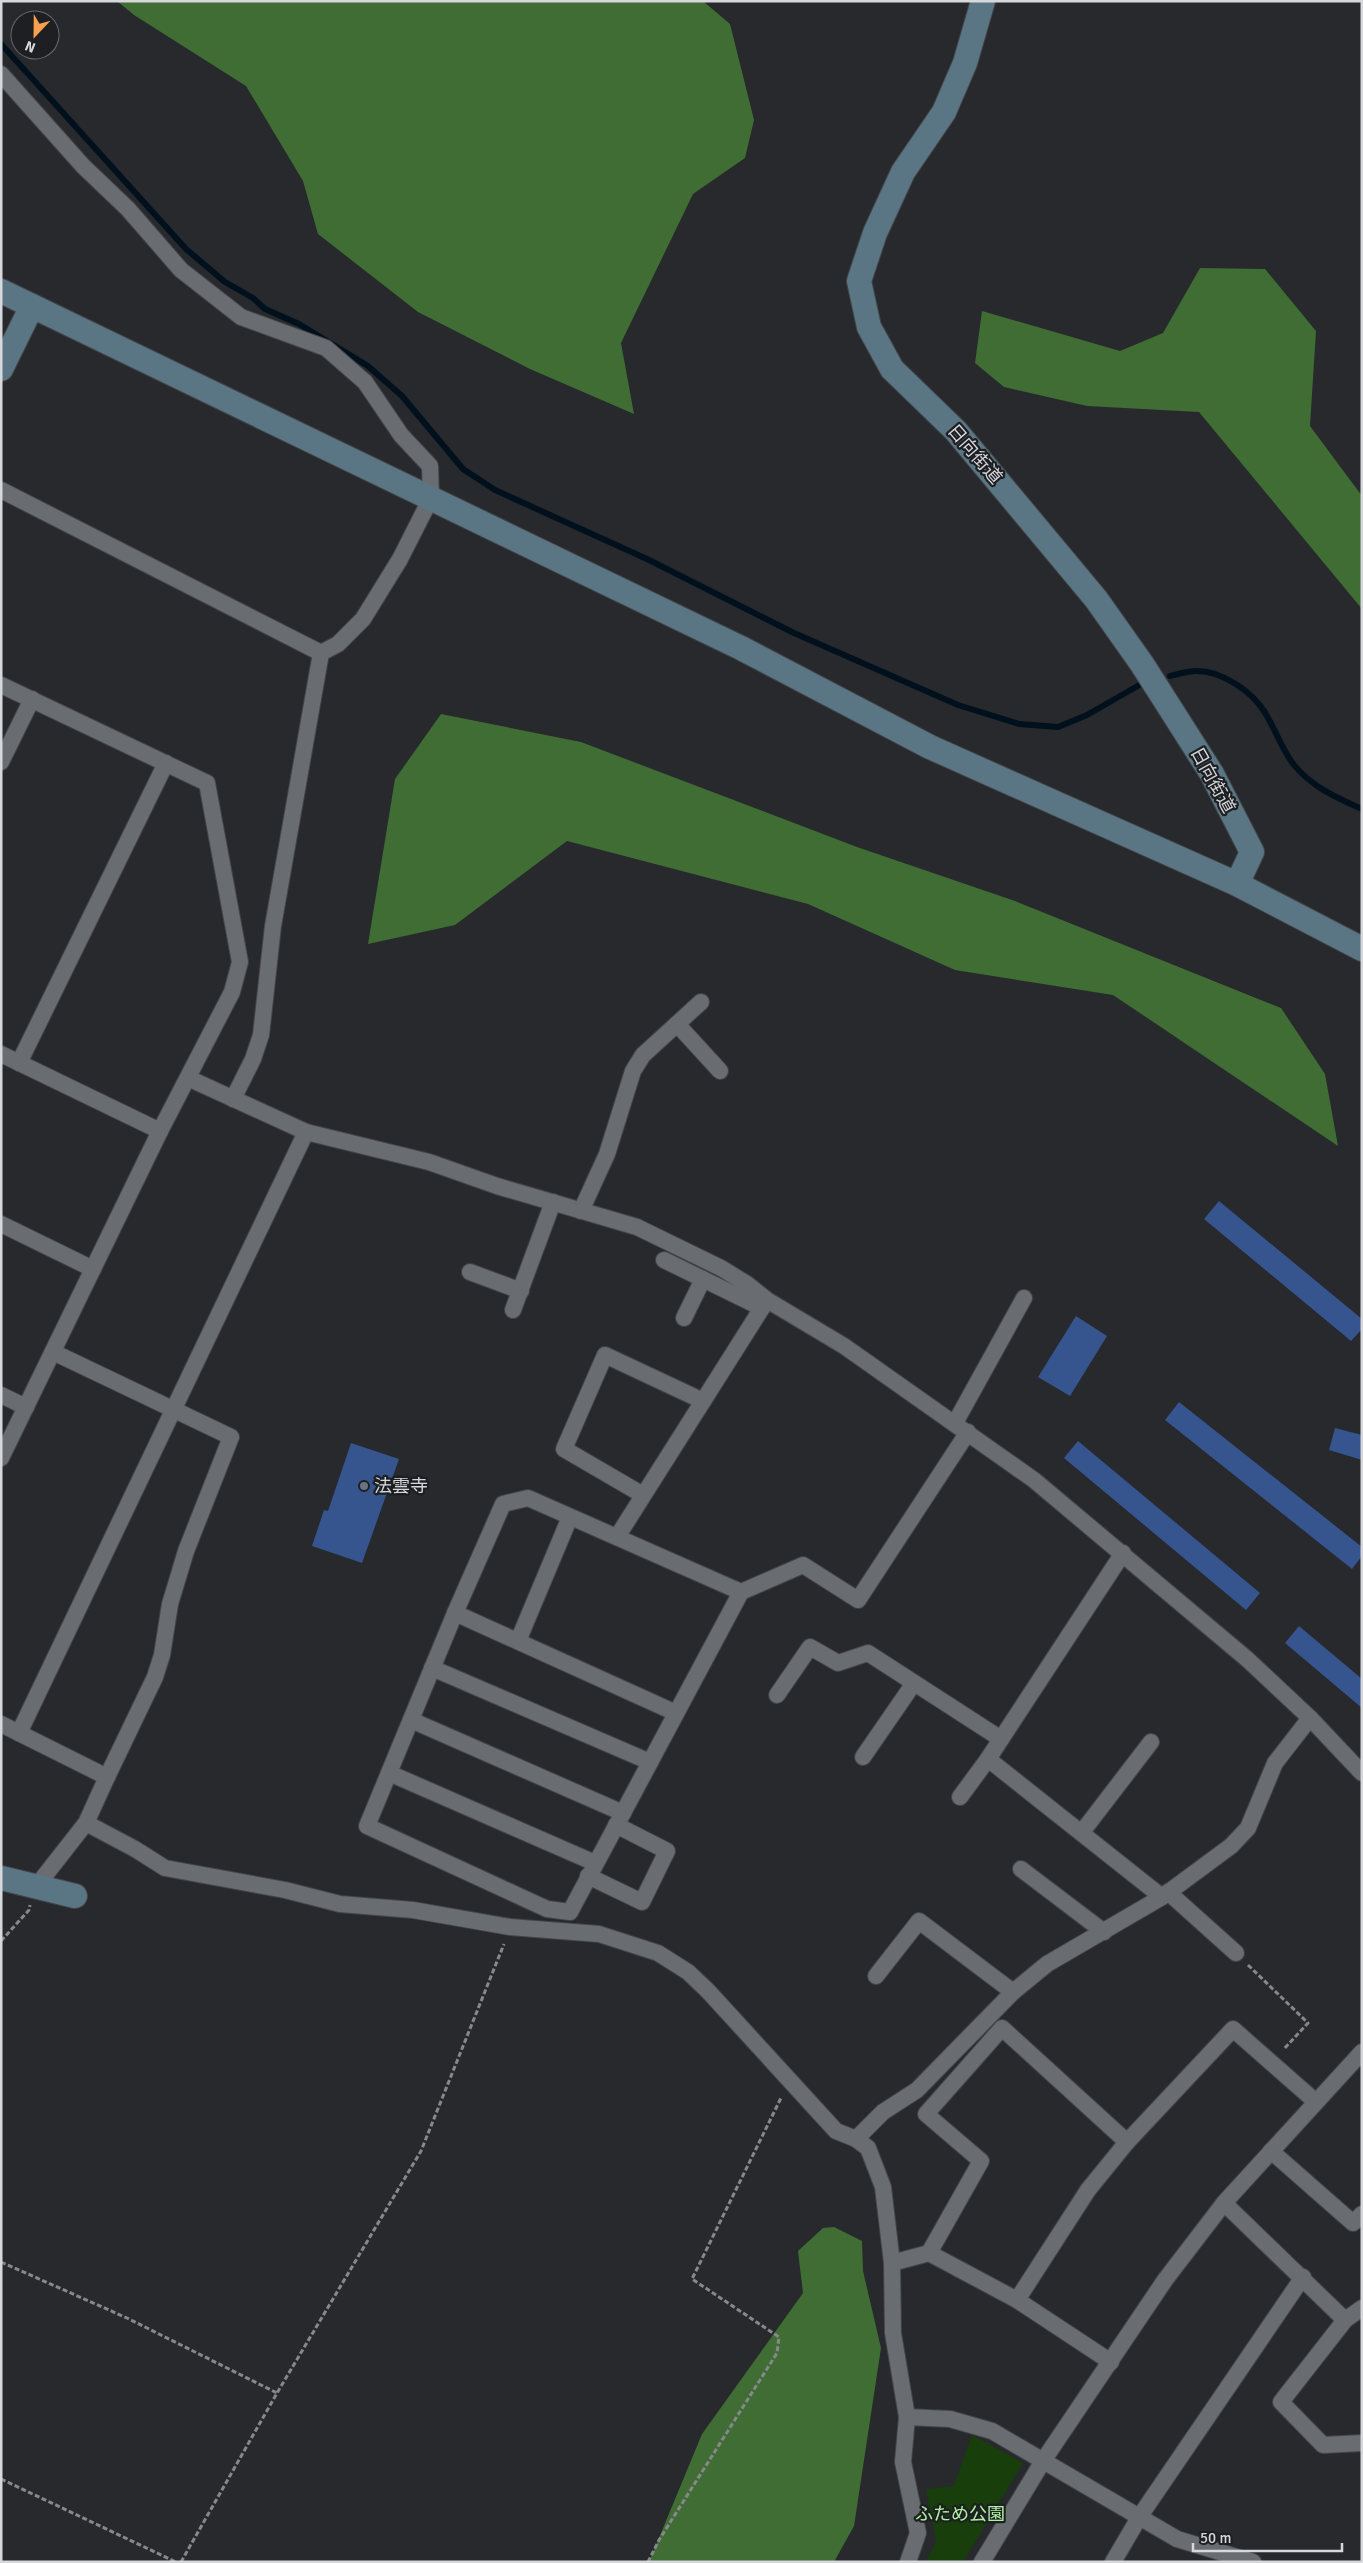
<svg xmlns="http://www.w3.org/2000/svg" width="1363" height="2563" viewBox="0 0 1363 2563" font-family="Signika,'Noto Sans JP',sans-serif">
  <rect width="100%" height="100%" fill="#27292d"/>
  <path fill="#183e0c" d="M 972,2435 L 1023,2463 L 963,2562 L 926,2562 L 936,2541 L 926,2489 L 954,2486 Z"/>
  <g fill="#3f6d33">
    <path d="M 117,1 L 703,1 L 730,24 L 754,120 L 745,158 L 693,194 L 621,343 L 634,414 L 530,369 L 418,312 L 318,234 L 303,181 L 246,86 L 134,15 Z"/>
    <path d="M 1200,268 L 1265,269 L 1316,331 L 1310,426 L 1362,496 L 1362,609 L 1199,412 L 1087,406 L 1004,387 L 975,363 L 982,311 L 1120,351 L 1163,333 Z"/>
    <path d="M 441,714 L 581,742 L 857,847 L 1015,901 L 1281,1008 L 1325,1074 L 1338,1146 L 1113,995 L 955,970 L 808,904 L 567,841 L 455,925 L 368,944 L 395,779 Z"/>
    <path d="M 834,2227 L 862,2241 L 863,2271 L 881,2348 L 854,2526 L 834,2562 L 649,2562 L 702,2434 L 803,2293 L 798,2251 L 823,2228 Z"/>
  </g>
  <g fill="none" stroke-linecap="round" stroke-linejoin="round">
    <g stroke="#00101c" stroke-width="6">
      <path d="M 1,44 L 186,249 L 225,282 L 253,298 L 265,309 L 299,324 L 368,366 L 402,396 L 463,469 L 495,490 L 647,559 L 794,633 L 958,705 L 1019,724 L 1058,727 L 1087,715 L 1148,680"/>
      <path d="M 1170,676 C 1178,674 1188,671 1197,671 C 1222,671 1251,691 1264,711 C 1275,728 1282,750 1294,765 C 1312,787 1337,798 1362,809"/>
    </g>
  </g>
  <g fill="#36548e">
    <path d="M 1219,1201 L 1362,1319 L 1362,1329 L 1351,1341 L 1204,1219 Z"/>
    <path d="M 1076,1316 L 1107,1336 L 1070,1396 L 1038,1377 Z"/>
    <path d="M 1179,1402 L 1362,1547 L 1362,1556 L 1352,1569 L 1165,1420 Z"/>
    <path d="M 1335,1428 L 1362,1435 L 1362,1460 L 1329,1450 Z"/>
    <path d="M 1078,1441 L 1260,1593 L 1246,1610 L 1064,1458 Z"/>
    <path d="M 351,1443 L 399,1459 L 362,1563 L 312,1546 L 324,1510 L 328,1511 Z"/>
    <path d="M 1299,1626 L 1362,1679 L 1362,1708 L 1285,1643 Z"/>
  </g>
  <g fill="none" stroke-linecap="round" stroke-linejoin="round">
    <defs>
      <g id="street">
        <path d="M 1,74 L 83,166 L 128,209 L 181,270 L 241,317 L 326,348 L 365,382 L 401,435 L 430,466 L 431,498 L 400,559 L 363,619 L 338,644 L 321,653 L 273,926 L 261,1035 L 253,1059 L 233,1099"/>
        <path d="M 1,490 L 321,653"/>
        <path d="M 1,685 L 207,783 L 240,962 L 232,992 L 160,1131 L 1,1054"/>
        <path d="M 1,762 L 32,699"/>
        <path d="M 677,1024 L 720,1071"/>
        <path d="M 19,1063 L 166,763"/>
        <path d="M 188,1078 L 306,1132 L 429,1162 L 497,1186 L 637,1227 L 721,1268 L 747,1284 L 767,1300 L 844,1346 L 1034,1480 L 1247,1659 L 1310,1718 L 1362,1773"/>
        <path d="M 581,1211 L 607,1154 L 633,1071 L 643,1055 L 701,1002"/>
        <path d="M 1,1224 L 93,1269"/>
        <path d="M 664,1260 L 762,1308"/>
        <path d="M 470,1272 L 521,1291"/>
        <path d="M 513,1310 L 553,1202"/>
        <path d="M 684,1318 L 703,1279"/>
        <path d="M 53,1352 L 231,1437 L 186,1551 L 170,1604 L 162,1655 L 155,1677 L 107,1777"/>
        <path d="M 1,1395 L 26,1407"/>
        <path d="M 955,1423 L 1024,1298"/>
        <path d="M 1,1458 L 160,1131"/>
        <path d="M 643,1495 L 564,1449 L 605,1355 L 703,1401"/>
        <path d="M 617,1537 L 767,1300"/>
        <path d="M 1123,1553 L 988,1759 L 1162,1897"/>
        <path d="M 741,1592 L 528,1498 L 503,1504 L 455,1613 L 367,1826 L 547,1909 L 570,1912 L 741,1592 L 803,1565 L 858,1600 L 968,1432"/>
        <path d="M 455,1613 L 676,1713"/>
        <path d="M 518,1641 L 570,1517"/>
        <path d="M 432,1668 L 650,1762"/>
        <path d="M 777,1695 L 810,1647 L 838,1663 L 868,1653 L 1001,1739"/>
        <path d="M 411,1720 L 623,1813"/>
        <path d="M 1,1724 L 19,1733 L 306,1132"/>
        <path d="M 19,1733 L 107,1777 L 86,1823 L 35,1888"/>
        <path d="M 863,1757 L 914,1683"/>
        <path d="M 389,1773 L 595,1863"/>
        <path d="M 960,1797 L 988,1759"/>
        <path d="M 86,1823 L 135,1849 L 165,1868 L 285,1890 L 340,1904 L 413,1910 L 510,1927 L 599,1934 L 658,1953 L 688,1972 L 708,1991 L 836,2131 L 856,2139 L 868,2148 L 883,2187 L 892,2263 L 893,2333 L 907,2417 L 903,2462 L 918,2533 L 908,2562"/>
        <path d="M 1082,1832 L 1151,1742"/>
        <path d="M 1021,1869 L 1104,1932"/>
        <path d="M 588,1876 L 642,1902 L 667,1851 L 616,1825"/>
        <path d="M 1168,1892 L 1236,1953"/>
        <path d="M 876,1976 L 919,1921 L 1013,1992"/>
        <path d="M 856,2139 L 883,2112 L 917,2090 L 1013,1992 L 1047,1964 L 1162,1897 L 1231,1846 L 1248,1828 L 1275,1763 L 1310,1718"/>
        <path d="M 1271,2151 L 1353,2223 L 1362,2214"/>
        <path d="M 1224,2203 L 1345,2320"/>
        <path d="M 929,2253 L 981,2161 L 926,2114 L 1002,2028 L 1127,2142"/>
        <path d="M 892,2263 L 929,2253 L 1017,2300 L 1111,2362"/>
        <path d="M 1017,2300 L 1088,2190 L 1127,2142 L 1233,2029 L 1316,2102"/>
        <path d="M 1362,2308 L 1345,2320 L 1281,2402 L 1323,2445 L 1362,2443"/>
        <path d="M 907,2417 L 950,2419 L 992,2431 L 1177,2539 L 1253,2562"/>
        <path d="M 982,2562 L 1043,2461 L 1165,2280 L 1224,2203 L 1362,2052"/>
        <path d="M 1113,2562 L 1140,2516 L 1303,2277"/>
      </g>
      <g id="secondary">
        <path d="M 983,1 L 965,63 L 944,112 L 903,172 L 875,233 L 859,281 L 869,327 L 892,369 L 956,431 L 1096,599 L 1142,664 L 1212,774 L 1252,852 L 1237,884"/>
        <path d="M 1,291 L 741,648 L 930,747 L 1237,884 L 1362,949"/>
        <path d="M 1,369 L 32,306"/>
        <path d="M 1,1878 L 75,1896"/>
      </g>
    </defs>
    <use href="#street" stroke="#434548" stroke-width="18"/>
    <use href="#secondary" stroke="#434548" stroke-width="26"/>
    <g stroke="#86888b" stroke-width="3" stroke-dasharray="5 2.5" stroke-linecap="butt">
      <path d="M 1,1941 L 29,1910 L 30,1905"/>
      <path d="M 1248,1965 L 1308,2023 L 1284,2049"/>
      <path d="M 1,2262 L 127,2318 L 277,2393"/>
      <path d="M 1,2479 L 176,2562"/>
      <path d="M 181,2562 L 277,2393 L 421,2151 L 504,1944"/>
      <path d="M 648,2562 L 659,2540 L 777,2353 L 779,2337 L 692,2279 L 781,2098"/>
    </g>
    <use href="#street" stroke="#696c70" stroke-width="16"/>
    <use href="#secondary" stroke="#5a7684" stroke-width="24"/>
  </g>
  <circle fill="#6b7280" stroke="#1d1f23" stroke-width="2" cx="364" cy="1486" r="5"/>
  <g text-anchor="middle" stroke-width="4.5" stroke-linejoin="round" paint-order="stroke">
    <g font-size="18" fill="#d6d8db" stroke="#1d1f23">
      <text transform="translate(975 454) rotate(49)" y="6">日向街道</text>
      <text transform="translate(1213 780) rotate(61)" y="6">日向街道</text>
    </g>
    <g font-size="18" fill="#d6d8db" stroke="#1d1f23" text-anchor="start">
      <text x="374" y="1492">法雲寺</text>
    </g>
    <g font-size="18" fill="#b0f39f" stroke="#1d1f23">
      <text x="960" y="2520">ふため公園</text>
    </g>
  </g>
  <rect width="1363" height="2563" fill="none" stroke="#d6d8db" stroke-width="5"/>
  <g transform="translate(35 35) rotate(202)"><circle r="24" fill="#1d1f23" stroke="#67696d"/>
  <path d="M0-4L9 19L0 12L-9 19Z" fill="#f8a04b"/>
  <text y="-8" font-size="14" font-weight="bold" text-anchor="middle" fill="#d6d8db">N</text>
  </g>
  <path d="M1193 2543v8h149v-8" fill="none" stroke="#d6d8db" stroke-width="2.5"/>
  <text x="1200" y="2543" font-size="15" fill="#d6d8db" stroke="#1d1f23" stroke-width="4" paint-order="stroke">50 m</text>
</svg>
